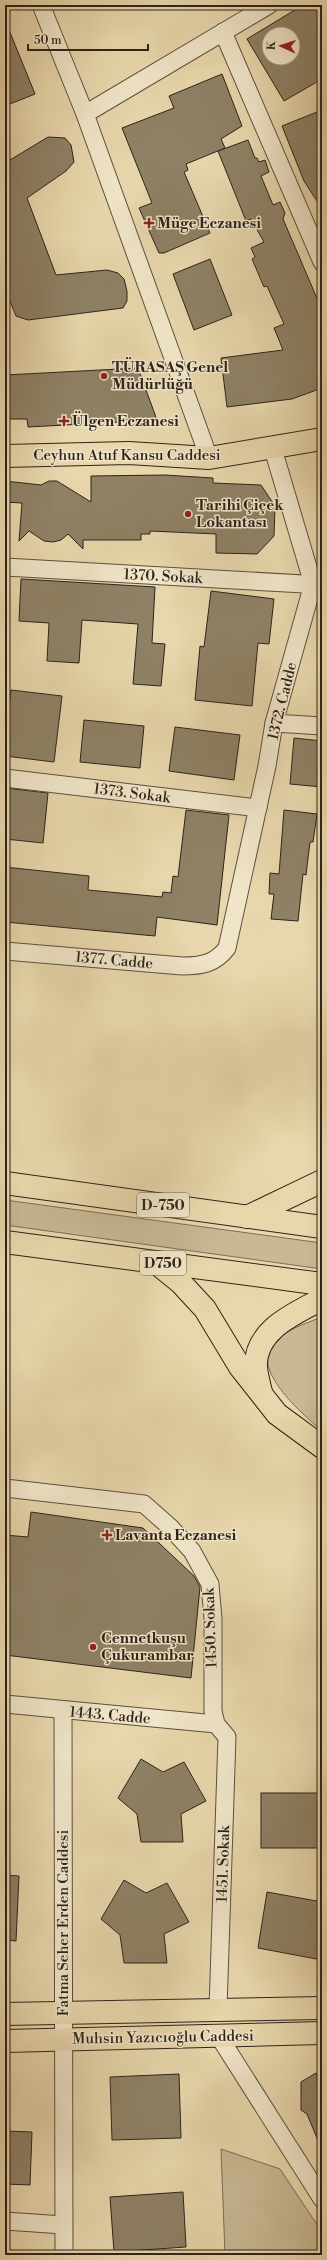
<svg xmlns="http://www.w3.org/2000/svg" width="327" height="2260" viewBox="0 0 327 2260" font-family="'Libre Bodoni',serif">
  <rect width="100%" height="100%" fill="#e8d7ac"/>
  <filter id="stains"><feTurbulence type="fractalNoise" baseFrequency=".005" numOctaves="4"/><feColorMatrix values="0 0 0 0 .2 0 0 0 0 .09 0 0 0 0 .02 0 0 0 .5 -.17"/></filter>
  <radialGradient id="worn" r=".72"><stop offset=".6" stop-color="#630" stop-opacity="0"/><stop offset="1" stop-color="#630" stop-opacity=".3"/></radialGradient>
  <g fill="#c8b893" stroke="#7a6e56">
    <path d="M 5,1200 L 322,1243 L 322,1269 L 5,1225 Z"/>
    <path d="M 322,1317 L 322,1431 C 304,1415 253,1373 271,1345 C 281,1331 307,1323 322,1317 Z"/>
    <path d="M 221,2149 L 280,2169 L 322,2232 L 322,2255 L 225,2255 Z"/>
  </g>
  <g fill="#8e8166" stroke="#2d231a" fill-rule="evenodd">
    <path d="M 303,5 L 322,5 L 322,79 L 284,101 L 247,39 ZM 269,34 L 293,34 L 293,58 L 269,58 Z"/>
    <path d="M 5,20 L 35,94 L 5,106 Z"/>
    <path d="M 222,74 L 242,126 L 221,139 L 225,148 L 186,164 L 188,170 L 184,172 L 210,233 L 164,253 L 159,253 L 139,208 L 152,203 L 122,128 L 174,108 L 169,96 Z"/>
    <path d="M 322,110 L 322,209 L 304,181 L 282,126 Z"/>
    <path d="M 48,137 L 65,138 L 71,145 L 74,162 L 66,171 L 27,198 L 56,275 L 107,270 L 118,273 L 124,279 L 127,291 L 127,301 L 123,308 L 28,320 L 16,316 L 14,311 L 5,289 L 5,163 Z"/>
    <path d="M 248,140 L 255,158 L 257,158 L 259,162 L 265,160 L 269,172 L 261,176 L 273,205 L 280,202 L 285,213 L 283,219 L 322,310 L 322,388 L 292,399 L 227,407 L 221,358 L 283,350 L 274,328 L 284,324 L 267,286 L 264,287 L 252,259 L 255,257 L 251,248 L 264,242 L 251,219 L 246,221 L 218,151 Z"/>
    <path d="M 210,259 L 232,315 L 194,330 L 173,274 Z"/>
    <path d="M 138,368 L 157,420 L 28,427 L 27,419 L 5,419 L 5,375 Z"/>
    <path d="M 165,475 L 213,478 L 213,483 L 261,485 L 275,506 L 274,536 L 257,554 L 216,553 L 216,534 L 150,531 L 150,534 L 141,534 L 141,540 L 83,540 L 83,549 L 68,534 L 61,540 L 53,542 L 44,541 L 29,531 L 19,541 L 22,503 L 5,502 L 5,481 L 41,485 L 49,481 L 57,481 L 91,502 L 91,476 Z"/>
    <path d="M 21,579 L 155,587 L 152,643 L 165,644 L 161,686 L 133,684 L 138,624 L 82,620 L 79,663 L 47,661 L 49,623 L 19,621 Z"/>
    <path d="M 211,591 L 274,599 L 269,644 L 258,643 L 252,706 L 195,700 L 200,646 L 204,647 Z"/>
    <path d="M 11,690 L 62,696 L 54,762 L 5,756 L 5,737 Z"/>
    <path d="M 84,720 L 144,726 L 140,768 L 80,762 Z"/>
    <path d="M 175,727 L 240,735 L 234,780 L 169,771 Z"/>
    <path d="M 294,738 L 322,741 L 322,787 L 290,784 Z"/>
    <path d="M 5,788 L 48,793 L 43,843 L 5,839 Z"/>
    <path d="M 186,810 L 229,815 L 217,925 L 157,917 L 155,936 L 5,922 L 5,867 L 89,876 L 88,890 L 162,897 L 163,892 L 171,893 L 173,876 L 178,877 Z"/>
    <path d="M 284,810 L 317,814 L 313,842 L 310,842 L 306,875 L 303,874 L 298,921 L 271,919 L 274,894 L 269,894 L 270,873 L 279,874 Z"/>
    <path d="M 31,1512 L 143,1528 L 194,1576 L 200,1587 L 191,1678 L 5,1655 L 5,1535 L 28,1537 Z"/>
    <path d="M 141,1759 L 163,1772 L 184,1762 L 206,1801 L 181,1814 L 183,1842 L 141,1842 L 137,1814 L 118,1798 Z"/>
    <rect x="261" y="1793" width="61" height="55"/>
    <path d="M 5,1875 L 19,1876 L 16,1941 L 5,1940 Z"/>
    <path d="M 124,1880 L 146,1893 L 167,1883 L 189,1922 L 164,1934 L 167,1963 L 124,1963 L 120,1935 L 101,1919 Z"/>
    <path d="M 267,1892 L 322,1902 L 322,1960 L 258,1948 Z"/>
    <path d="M 316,2073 L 317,2077 L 322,2077 L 322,2150 L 307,2114 L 301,2110 L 301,2082 Z"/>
    <path d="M 179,2074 L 181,2138 L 112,2140 L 110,2077 Z"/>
    <path d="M 5,2131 L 32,2132 L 30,2185 L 5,2184 Z"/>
    <path d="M 183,2192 L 186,2247 L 114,2252 L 110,2197 Z"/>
  </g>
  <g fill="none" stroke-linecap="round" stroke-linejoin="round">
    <defs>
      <g id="minor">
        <path d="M 41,5 L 85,114 L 209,458"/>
        <path d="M 223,32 L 322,262"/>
        <path d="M 85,114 L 269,5"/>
        <path d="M 5,567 L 322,585"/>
        <path d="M 274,723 L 322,726"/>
        <path d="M 5,778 L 258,808"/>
        <path d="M 5,951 L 182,966 C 201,966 215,964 227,948 L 267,766 L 274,723 L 313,584 L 273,449"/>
        <path d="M 5,1488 L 144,1504 L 170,1527 L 192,1551 L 210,1584 L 213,1619 L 213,1711 L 216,1724 L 227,1737 L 218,2009"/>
        <path d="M 5,1704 L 216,1724"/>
        <path d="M 63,1711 L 64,2255"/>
        <path d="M 218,2035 L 322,2199"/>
        <path d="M 5,2221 L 63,2225"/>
      </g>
      <g id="major">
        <path d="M 5,456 L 129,453 L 209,458 L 322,439"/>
        <path d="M 5,2014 L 322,2008"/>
        <path d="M 5,2041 L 322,2033"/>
      </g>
      <g id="highway">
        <path d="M 5,1183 L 322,1227"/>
        <path d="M 247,1217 L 322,1181"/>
        <path d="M 5,1242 L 322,1284"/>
        <path d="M 155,1262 L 181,1283 L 205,1309 L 240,1367 L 277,1414 L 322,1447"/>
        <path d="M 261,1392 C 259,1384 257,1376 256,1368 C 254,1330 294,1314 322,1299"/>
      </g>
    </defs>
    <use href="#minor" stroke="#5c503e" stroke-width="19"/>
    <use href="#major" stroke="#2d231a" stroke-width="24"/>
    <use href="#highway" stroke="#2d231a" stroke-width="24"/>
    <use href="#minor" stroke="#f0e5c9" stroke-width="17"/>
    <use href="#major" stroke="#e8d7ac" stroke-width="22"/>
    <use href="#highway" stroke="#e8d7ac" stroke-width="22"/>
  </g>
  <g fill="#8f2418" stroke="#f0e5c9" stroke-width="1.5">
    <path d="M147 217h4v4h4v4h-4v4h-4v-4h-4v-4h4z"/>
    <circle cx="104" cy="376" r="4"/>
    <path d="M62 415h4v4h4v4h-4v4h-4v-4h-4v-4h4z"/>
    <circle cx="188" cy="514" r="4"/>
    <path d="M105 1529h4v4h4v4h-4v4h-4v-4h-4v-4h4z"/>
    <circle cx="93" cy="1647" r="4"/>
  </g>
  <g text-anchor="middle" stroke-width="3" stroke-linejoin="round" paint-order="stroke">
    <g fill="#f0e5c9" stroke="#685d4e" stroke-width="1">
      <rect x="137" y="1193" width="52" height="24" rx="3"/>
      <rect x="140" y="1251" width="46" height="24" rx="3"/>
    </g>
    <g font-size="14" font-weight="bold" fill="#2d231a">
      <text x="163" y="1210">D-750</text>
      <text x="163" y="1268">D750</text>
    </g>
    <g font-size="15" font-weight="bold" fill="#2d231a" stroke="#f0e5c9" text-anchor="start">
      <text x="157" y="228">Müge Eczanesi</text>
      <text x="112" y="372">TÜRASAŞ Genel<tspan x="112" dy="17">Müdürlüğü</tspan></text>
      <text x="72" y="426">Ülgen Eczanesi</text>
      <text x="196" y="510">Tarihi Çiçek<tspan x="196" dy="17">Lokantası</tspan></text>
      <text x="115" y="1540">Lavanta Eczanesi</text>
      <text x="101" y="1643">Cennetkuşu<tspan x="101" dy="17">Çukurambar</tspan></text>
    </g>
    <g font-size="15" fill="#2d231a" stroke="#f0e5c9">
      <text x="127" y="460">Ceyhun Atuf Kansu Caddesi</text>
      <text transform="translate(163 576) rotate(3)" y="5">1370. Sokak</text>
      <text transform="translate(282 701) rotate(-76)" y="5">1372. Cadde</text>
      <text transform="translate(132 793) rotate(7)" y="5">1373. Sokak</text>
      <text transform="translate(114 960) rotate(5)" y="5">1377. Cadde</text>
      <text transform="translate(210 1628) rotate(-92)" y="5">1450. Sokak</text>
      <text transform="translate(110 1715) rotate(5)" y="5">1443. Cadde</text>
      <text transform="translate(223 1864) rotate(-88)" y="5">1451. Sokak</text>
      <text transform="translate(63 1923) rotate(-90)" y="5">Fatma Seher Erden Caddesi</text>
      <text transform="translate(163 2037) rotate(-1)" y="5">Muhsin Yazıcıoğlu Caddesi</text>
    </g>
  </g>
  <rect width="327" height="2260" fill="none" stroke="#e8d7ac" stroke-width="20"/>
  <rect x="6" y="6" width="315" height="2248" fill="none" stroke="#2d231a" stroke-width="2"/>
  <rect x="10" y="10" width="307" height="2240" fill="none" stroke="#2d231a"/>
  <g transform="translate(281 46) rotate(273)"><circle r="19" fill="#f0e5c9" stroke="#a29783"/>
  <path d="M0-3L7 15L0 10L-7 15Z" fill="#8f2418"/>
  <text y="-6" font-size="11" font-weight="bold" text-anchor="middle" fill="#2d231a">K</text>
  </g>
  <path d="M28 44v6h120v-6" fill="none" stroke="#2d231a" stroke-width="2"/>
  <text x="34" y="44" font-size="12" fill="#2d231a" stroke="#f0e5c9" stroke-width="3" paint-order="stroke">50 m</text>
  <rect width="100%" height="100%" filter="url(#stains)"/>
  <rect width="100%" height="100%" fill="url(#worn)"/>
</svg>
